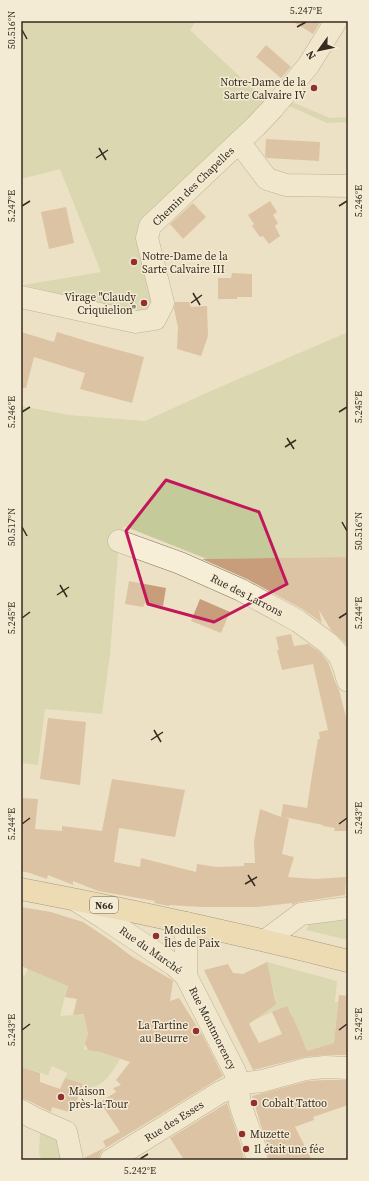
<svg xmlns="http://www.w3.org/2000/svg" width="369" height="1181" viewBox="0 0 369 1181" font-family="'Source Serif 4',serif">
  <rect width="100%" height="100%" fill="#ece1c5"/>
  <g fill="#c4ca99">
    <path d="M 21,21 L 196,21 L 190,30 L 269,104 L 152,212 L 153,301 L 146,310 L 137,313 L 23,285 L 101,272 L 60,169 L 21,179 Z"/>
    <path d="M 290,101 L 330,118 L 348,117 L 348,122 L 327,123 L 287,105 Z"/>
    <path d="M 348,332 L 348,561 L 347,557 L 207,559 L 124,526 L 119,541 L 110,654 L 102,714 L 45,709 L 38,765 L 21,763 L 21,406 L 69,415 L 145,421 L 213,390 Z"/>
    <path d="M 348,920 L 348,940 L 306,930 L 308,925 L 313,923 Z"/>
    <path d="M 267,962 L 337,981 L 335,1002 L 338,1002 L 334,1043 L 307,1051 L 293,1017 L 272,1012 L 252,1021 L 263,1007 L 276,1001 L 271,980 L 258,986 L 256,975 Z"/>
    <path d="M 28,968 L 68,984 L 60,1016 L 89,1014 L 86,1024 L 88,1034 L 84,1049 L 100,1052 L 120,1059 C 113,1071 104,1087 88,1088 L 83,1084 L 65,1078 L 67,1073 L 52,1066 L 48,1075 L 21,1067 L 21,974 L 25,976 Z"/>
    <path d="M 40,1130 L 58,1136 L 66,1160 L 42,1160 L 39,1154 Z"/>
  </g>
  <g fill="#c89d7c">
    <path d="M 292,21 L 321,21 L 313,34 Z"/>
    <path d="M 266,45 L 291,67 L 281,78 L 256,57 Z"/>
    <path d="M 266,139 L 320,142 L 319,161 L 267,158 L 265,156 Z"/>
    <path d="M 270,201 L 277,212 L 273,215 L 278,223 L 275,226 L 280,236 L 269,244 L 263,236 L 260,237 L 252,226 L 254,224 L 248,215 Z"/>
    <path d="M 193,203 L 206,217 L 183,239 L 170,224 Z"/>
    <path d="M 66,207 L 74,243 L 49,249 L 41,212 Z"/>
    <path d="M 232,273 L 252,274 L 252,297 L 237,297 L 237,299 L 218,299 L 218,278 L 231,278 Z"/>
    <path d="M 175,302 L 189,302 L 191,307 L 207,306 L 208,336 L 201,356 L 177,349 L 178,327 L 174,309 Z"/>
    <path d="M 21,332 L 54,342 L 57,332 L 93,343 L 144,357 L 132,403 L 80,389 L 85,373 L 34,357 L 26,388 L 21,388 Z"/>
    <path d="M 348,557 L 348,646 L 331,630 L 319,610 L 322,623 L 304,610 L 247,579 L 202,559 Z"/>
    <path d="M 129,581 L 166,588 L 163,606 L 145,603 L 143,607 L 125,604 Z"/>
    <path d="M 200,599 L 230,612 L 221,633 L 191,621 Z"/>
    <path d="M 291,634 L 294,646 L 308,644 L 320,652 L 328,662 L 336,684 L 339,690 L 348,725 L 348,831 L 334,831 L 335,828 L 323,826 L 323,825 L 284,817 L 289,819 L 282,854 L 294,857 L 288,877 L 315,879 L 346,877 L 345,895 L 299,902 L 292,905 L 292,903 L 257,907 L 202,907 L 169,905 L 169,906 L 154,903 L 155,901 L 98,891 L 73,881 L 73,885 L 48,875 L 47,879 L 30,873 L 21,871 L 22,798 L 38,799 L 35,829 L 62,831 L 62,826 L 102,831 L 112,779 L 185,790 L 175,837 L 119,828 L 114,862 L 140,867 L 141,858 L 196,872 L 197,864 L 217,867 L 244,866 L 244,863 L 255,863 L 254,841 L 260,809 L 281,817 L 283,804 L 307,808 L 312,775 L 318,739 L 320,739 L 319,732 L 328,730 L 313,664 L 282,670 L 277,650 L 279,650 L 276,637 Z"/>
    <path d="M 48,718 L 86,722 L 80,785 L 40,779 Z"/>
    <path d="M 21,907 L 51,912 L 83,922 L 110,940 L 131,956 L 172,980 L 173,981 L 170,1001 L 179,998 L 203,1036 L 223,1076 L 104,1149 L 100,1154 L 99,1160 L 84,1160 L 84,1158 L 106,1147 L 103,1141 L 120,1132 L 100,1102 L 116,1092 L 113,1088 L 121,1085 L 116,1080 L 130,1062 L 100,1052 L 88,1050 L 85,1044 L 88,1034 L 84,1014 L 73,1015 L 77,999 L 65,997 L 68,986 L 21,966 Z"/>
    <path d="M 267,962 L 276,1004 L 249,1024 L 259,1043 L 282,1034 L 272,1012 L 287,1006 L 292,1017 L 293,1017 L 307,1051 L 334,1043 L 339,995 L 348,996 L 348,1055 L 325,1055 L 305,1057 L 253,1070 L 204,970 L 228,964 L 233,973 L 243,974 Z"/>
    <path d="M 21,1067 L 40,1073 L 40,1082 L 60,1089 L 65,1078 L 83,1084 L 72,1113 L 52,1107 L 51,1112 L 27,1100 L 21,1099 Z"/>
    <path d="M 325,1080 L 348,1080 L 348,1105 L 313,1117 L 314,1120 L 295,1127 L 312,1160 L 269,1160 L 266,1142 L 252,1096 L 308,1081 Z"/>
    <path d="M 227,1103 L 242,1149 L 244,1160 L 184,1160 L 170,1138 Z"/>
  </g>
  <g fill="none" stroke-linecap="round" stroke-linejoin="round">
    <defs>
      <g id="minor">
        <path d="M 239,142 L 267,179 L 286,185 L 348,186"/>
        <path d="M 21,297 L 136,322 L 155,319 L 163,303 L 147,238 L 150,226 L 256,126 L 273,108 L 308,66 L 336,21"/>
        <path d="M 119,541 L 180,563 L 241,590 L 298,621 L 328,643 L 339,655 L 344,667 L 348,681"/>
        <path d="M 77,901 L 104,918 L 174,965 L 186,976"/>
        <path d="M 186,923 L 186,976 L 235,1072 C 238,1082 238,1093 240,1103 C 245,1122 255,1140 257,1160"/>
        <path d="M 266,940 L 301,914 L 348,908"/>
        <path d="M 21,1111 L 34,1118 L 66,1132 L 72,1160"/>
        <path d="M 111,1160 L 219,1093 L 238,1084 L 262,1081 L 306,1069 L 325,1067 L 348,1068"/>
      </g>
      <path id="major" d="M 21,889 C 131,910 240,934 348,961"/>
    </defs>
    <use href="#minor" stroke="#86735c" stroke-width="23"/>
    <use href="#major" stroke="#544130" stroke-width="23"/>
    <use href="#minor" stroke="#f7eed8" stroke-width="22"/>
    <use href="#major" stroke="#edd69e" stroke-width="22"/>
  </g>
  <path d="M0 0H369V1181H0ZM 166,480 L 259,512 L 287,584 L 214,622 L 148,604 L 126,531 Z" fill="#ece1c5" fill-opacity=".55" fill-rule="evenodd"/>
  <path fill="none" stroke="#c2185b" stroke-width="3" stroke-linejoin="round" d="M 166,480 L 259,512 L 287,584 L 214,622 L 148,604 L 126,531 Z"/>
  <path fill="none" stroke="#372b1f" stroke-width="1.5" d="M 297,27 L 306,22M 22,30 L 27,39M 99,148 L 106,160M 96,158 L 108,150M 22,206 L 30,201M 339,206 L 347,201M 193,293 L 200,305M 191,303 L 202,295M 22,412 L 30,407M 339,412 L 347,407M 287,438 L 294,449M 285,447 L 296,440M 342,522 L 347,531M 22,527 L 27,536M 60,585 L 67,597M 57,595 L 69,587M 22,618 L 30,612M 339,618 L 347,613M 154,730 L 161,742M 151,740 L 163,732M 22,824 L 30,818M 339,824 L 347,818M 248,875 L 255,886M 245,884 L 257,877M 22,1030 L 30,1024M 339,1030 L 347,1024M 140,1159 L 148,1154"/>
  <g fill="#922f2f" stroke="#f4ebd4" stroke-width="1.5">
    <circle cx="314" cy="88" r="4"/>
    <circle cx="134" cy="262" r="4"/>
    <circle cx="144" cy="303" r="4"/>
    <circle cx="156" cy="936" r="4"/>
    <circle cx="196" cy="1031" r="4"/>
    <circle cx="61" cy="1097" r="4"/>
    <circle cx="254" cy="1103" r="4"/>
    <circle cx="242" cy="1134" r="4"/>
    <circle cx="246" cy="1149" r="4"/>
  </g>
  <g text-anchor="middle" stroke-width="3" stroke-linejoin="round" paint-order="stroke">
    <rect fill="#f4ebd4" stroke="#706555" stroke-width="1" x="90" y="897" width="28" height="16" rx="3"/>
    <g font-size="10" font-weight="bold" fill="#372b1f">
      <text x="104" y="909">N66</text>
    </g>
    <g font-size="11" fill="#372b1f" stroke="#f4ebd4" text-anchor="start">
      <text x="306" y="86" text-anchor="end">Notre-Dame de la<tspan x="306" dy="13">Sarte Calvaire IV</tspan></text>
      <text x="142" y="260">Notre-Dame de la<tspan x="142" dy="13">Sarte Calvaire III</tspan></text>
      <text x="136" y="301" text-anchor="end">Virage "Claudy<tspan x="136" dy="13">Criquielion"</tspan></text>
      <text x="164" y="934">Modules<tspan x="164" dy="13">Îles de Paix</tspan></text>
      <text x="188" y="1029" text-anchor="end">La Tartine<tspan x="188" dy="13">au Beurre</tspan></text>
      <text x="69" y="1095">Maison<tspan x="69" dy="13">près-la-Tour</tspan></text>
      <text x="262" y="1107">Cobalt Tattoo</text>
      <text x="250" y="1138">Muzette</text>
      <text x="254" y="1153">Il était une fée</text>
    </g>
    <g font-size="11" fill="#372b1f" stroke="#f4ebd4">
      <text transform="translate(193 186) rotate(-44)" y="4">Chemin des Chapelles</text>
      <text transform="translate(247 595) rotate(27)" y="4">Rue des Larrons</text>
      <text transform="translate(151 950) rotate(35)" y="4">Rue du Marché</text>
      <text transform="translate(213 1028) rotate(63)" y="4">Rue Montmorency</text>
      <text transform="translate(174 1121) rotate(-32)" y="4">Rue des Esses</text>
    </g>
  </g>
  <rect width="369" height="1181" fill="none" stroke="#f4ebd4" stroke-width="44"/>
  <g transform="translate(319 50) rotate(237)" stroke="#f4ebd4" stroke-width="3" paint-order="stroke">
  <path d="M0-3L7 15L0 10L-7 15Z" fill="#372b1f"/>
  <text y="-6" font-size="11" font-weight="bold" text-anchor="middle" fill="#372b1f">N</text>
  </g>
  <rect x="22" y="22" width="325" height="1137" fill="none" stroke="#372b1f" stroke-width="1.5"/>
  <g font-size="10" text-anchor="middle" fill="#372b1f">
    <text x="306" y="14">5.247°E</text>
    <text transform="translate(11 30) rotate(-90)" y="4">50.516°N</text>
    <text transform="translate(358 201) rotate(-90)" y="4">5.246°E</text>
    <text transform="translate(11 206) rotate(-90)" y="4">5.247°E</text>
    <text transform="translate(358 407) rotate(-90)" y="4">5.245°E</text>
    <text transform="translate(11 412) rotate(-90)" y="4">5.246°E</text>
    <text transform="translate(11 527) rotate(-90)" y="4">50.517°N</text>
    <text transform="translate(358 531) rotate(-90)" y="4">50.516°N</text>
    <text transform="translate(358 613) rotate(-90)" y="4">5.244°E</text>
    <text transform="translate(11 618) rotate(-90)" y="4">5.245°E</text>
    <text transform="translate(358 818) rotate(-90)" y="4">5.243°E</text>
    <text transform="translate(11 824) rotate(-90)" y="4">5.244°E</text>
    <text transform="translate(358 1024) rotate(-90)" y="4">5.242°E</text>
    <text transform="translate(11 1030) rotate(-90)" y="4">5.243°E</text>
    <text x="140" y="1174">5.242°E</text>
  </g>
</svg>
